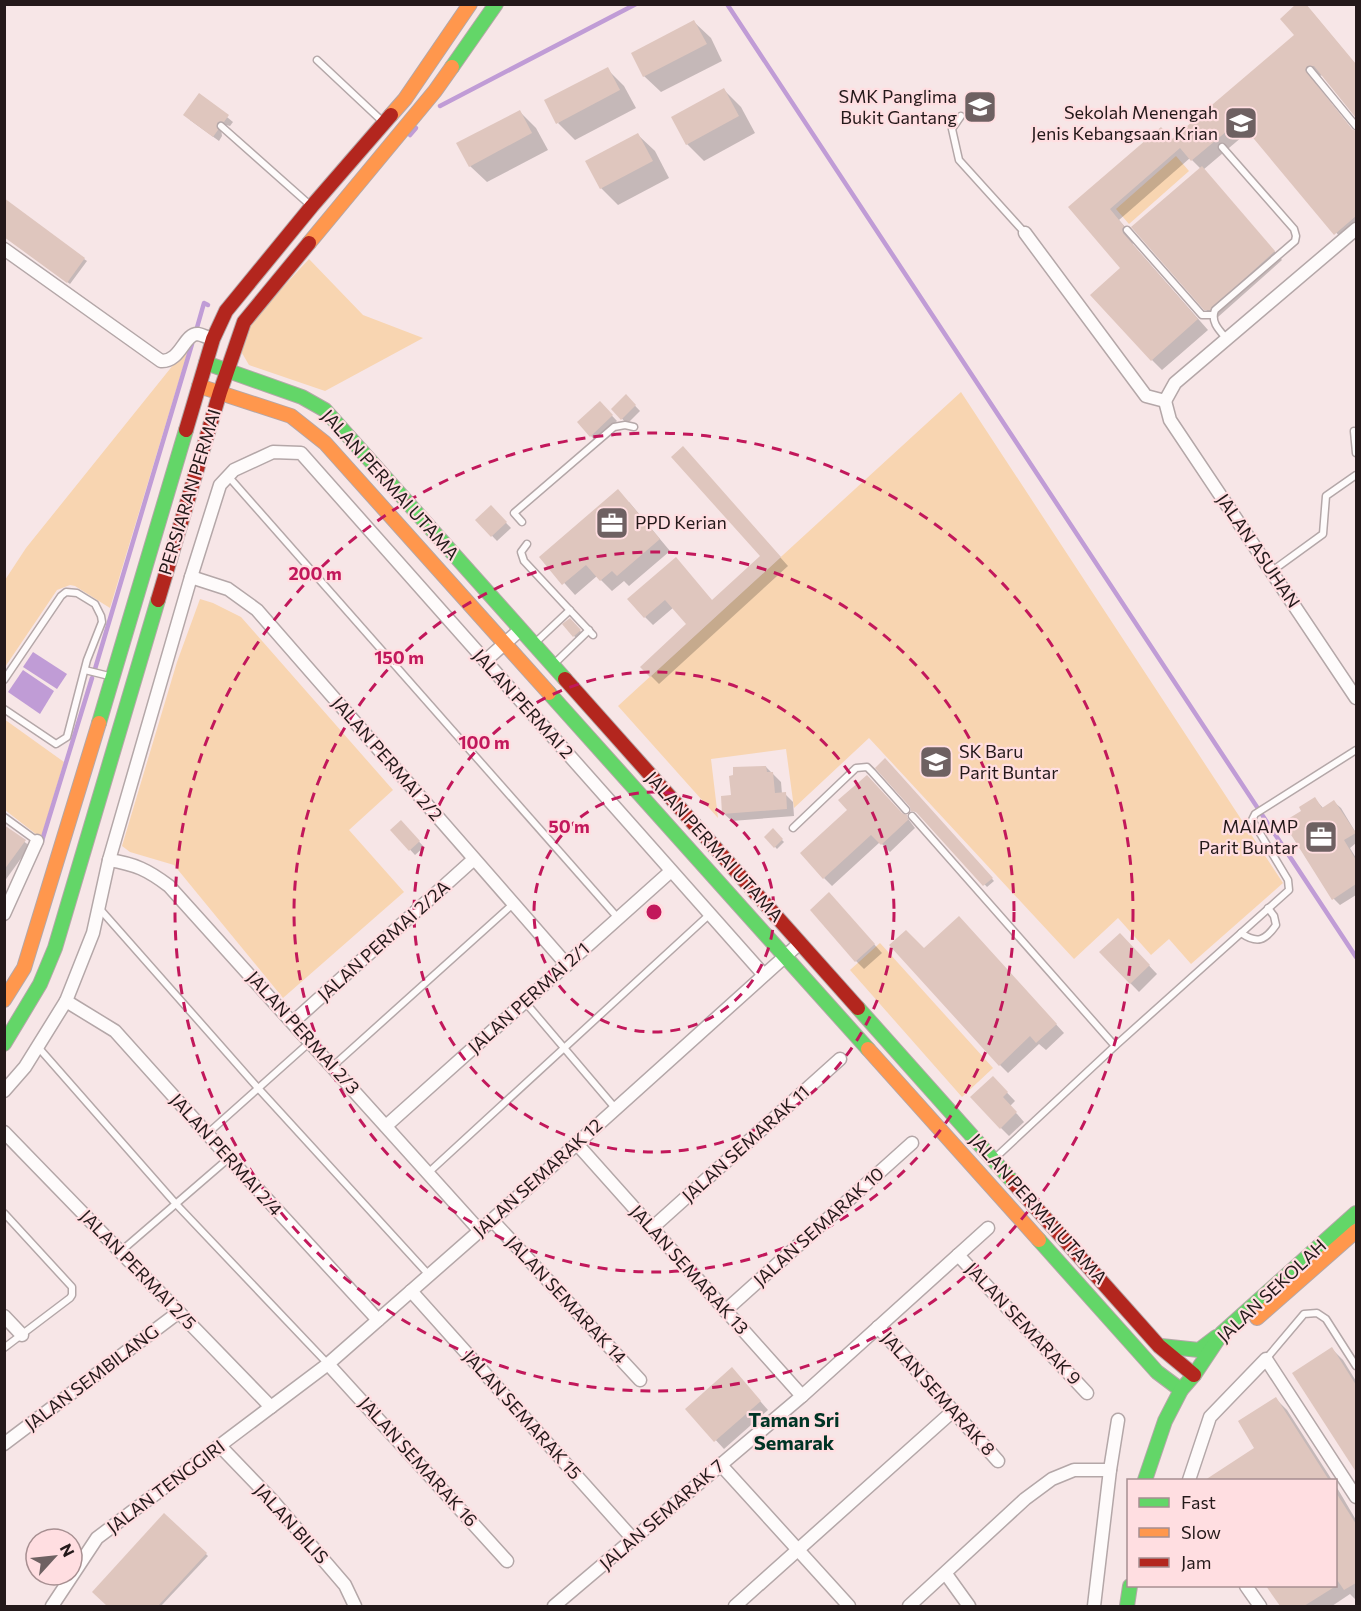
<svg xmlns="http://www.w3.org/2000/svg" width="1361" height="1611" viewBox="0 0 1361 1611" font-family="Commissioner,sans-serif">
  <rect width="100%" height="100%" fill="#f7e6e7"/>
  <g fill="#f8d5b1">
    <path d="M 1176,156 L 1189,171 L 1129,224 L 1116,209 Z"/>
    <path d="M 309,259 L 363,315 L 423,338 L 325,391 L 249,365 L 239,348 L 249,324 Z"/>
    <path d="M 190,344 L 110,608 L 75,586 L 70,585 L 57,590 L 5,667 L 5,580 L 26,548 Z"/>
    <path d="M 961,392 L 1283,883 L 1191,964 L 1169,939 L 1151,955 L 1118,918 L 1074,959 L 869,738 L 794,808 L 786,749 L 711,759 L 718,818 L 618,706 Z"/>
    <path d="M 200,599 L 213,603 L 241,617 L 393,790 L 349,830 L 404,892 L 283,998 L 174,865 L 130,852 L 122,846 L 177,662 Z"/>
    <path d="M 4,719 L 64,762 L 41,838 L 5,810 Z"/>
    <path d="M 880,943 L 993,1068 L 962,1097 L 850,970 Z"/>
  </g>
  <g fill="#c09cd6">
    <path d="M 33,652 L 67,674 L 57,689 L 23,667 Z"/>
    <path d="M 23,670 L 54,691 L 40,714 L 8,692 Z"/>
  </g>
  <g fill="#0003">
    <path d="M 1312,12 L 1356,65 L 1356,116 L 1323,75 L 1316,77 L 1316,85 L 1353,131 L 1356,132 L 1356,235 L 1346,244 L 1249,131 L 1203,170 L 1282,260 L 1218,317 L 1214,317 L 1205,309 L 1201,169 L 1190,158 L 1119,220 L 1134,237 L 1132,240 L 1133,245 L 1208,330 L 1162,370 L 1152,360 L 1122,268 L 1070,208 L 1173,141 L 1296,35 Z"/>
    <path d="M 694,22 L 711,38 L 722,61 L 661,92 L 644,76 Z"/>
    <path d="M 607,69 L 624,86 L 636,108 L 575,140 L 558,123 Z"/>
    <path d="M 724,90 L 741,107 L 755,133 L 704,161 L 687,144 Z"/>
    <path d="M 200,95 L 233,122 L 230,126 L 226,125 L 221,128 L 222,136 L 219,141 L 190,120 Z"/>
    <path d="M 520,112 L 536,128 L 548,150 L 487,182 L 470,166 Z"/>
    <path d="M 638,135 L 655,151 L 669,178 L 618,205 L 601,188 Z"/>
    <path d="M 4,236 L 84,259 L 87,261 L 70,284 Z"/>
    <path d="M 626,396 L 640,411 L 627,424 L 613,409 Z"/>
    <path d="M 600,403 L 617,421 L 596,441 L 591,436 Z"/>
    <path d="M 690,456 L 788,566 L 659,684 L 642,667 L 688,624 L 674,607 L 653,625 L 645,617 L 675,559 L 713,602 L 763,556 Z"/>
    <path d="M 629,502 L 670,551 L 629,586 L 624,581 L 612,591 L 597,576 L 575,595 L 541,557 Z"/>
    <path d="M 491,507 L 511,528 L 497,541 L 477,520 Z"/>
    <path d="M 570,620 L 582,633 L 576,638 L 564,625 Z"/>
    <path d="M 885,761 L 994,881 L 987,887 L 920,814 L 912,810 Z"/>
    <path d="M 766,767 L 781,782 L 782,794 L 785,794 L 793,802 L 794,816 L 732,821 L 723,813 L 732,796 Z"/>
    <path d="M 1315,799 L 1323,808 L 1334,802 L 1341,808 L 1356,833 L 1356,843 L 1350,848 L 1356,858 L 1356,895 L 1340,905 L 1334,899 L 1303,811 Z"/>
    <path d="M 849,810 L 903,815 L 906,816 L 915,828 L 890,852 L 880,842 L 832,886 L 824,878 Z"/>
    <path d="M 401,822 L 424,847 L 415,855 L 392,830 Z"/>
    <path d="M 4,827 L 30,846 L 4,882 Z"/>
    <path d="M 773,831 L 784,842 L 777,849 L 766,837 Z"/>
    <path d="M 837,903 L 882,953 L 864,969 L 856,961 Z"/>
    <path d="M 967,926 L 1064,1033 L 1046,1050 L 1039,1044 L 1008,1073 L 1000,1065 L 924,950 Z"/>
    <path d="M 1120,935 L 1157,974 L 1139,992 L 1101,953 Z"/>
    <path d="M 993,1078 L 1015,1101 L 1010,1106 L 1024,1122 L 1009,1136 L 1001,1128 Z"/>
    <path d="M 1332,1349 L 1343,1360 L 1356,1381 L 1356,1470 L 1294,1374 Z"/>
    <path d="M 740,1378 L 768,1410 L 724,1449 L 687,1409 Z"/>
    <path d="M 1276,1399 L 1287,1410 L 1332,1480 L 1208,1480 L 1256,1448 Z"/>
    <path d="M 1336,1486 L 1356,1520 L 1356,1600 L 1350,1594 L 1332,1606 L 1281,1606 L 1267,1586 L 1336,1586 Z"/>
    <path d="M 164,1515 L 208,1556 L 161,1606 L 109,1606 L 94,1592 Z"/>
  </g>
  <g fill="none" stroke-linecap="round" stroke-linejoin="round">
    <g stroke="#c09cd6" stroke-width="4.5">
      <path d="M 727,4 L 1356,957"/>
      <path d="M 440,106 L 636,4"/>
      <path d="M 410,135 L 416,128"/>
      <path d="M 196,331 L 204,303 L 208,305"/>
      <path d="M 95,669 L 192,344"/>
      <path d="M 41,844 L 92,678"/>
    </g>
  </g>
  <g fill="#dfc6be">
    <path d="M 1296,4 L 1306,4 L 1356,64 L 1356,118 L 1314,66 L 1307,66 L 1305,70 L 1352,129 L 1356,131 L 1356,216 L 1334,235 L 1239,121 L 1191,161 L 1180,148 L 1110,209 L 1124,226 L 1122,229 L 1123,233 L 1198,319 L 1151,361 L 1090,295 L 1120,268 L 1068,207 L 1161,127 L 1172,139 L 1294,35 L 1280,19 Z"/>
    <path d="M 694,20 L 707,44 L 643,77 L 631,53 Z"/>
    <path d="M 608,67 L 620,90 L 556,124 L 544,100 Z"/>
    <path d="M 724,88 L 739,116 L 686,145 L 671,117 Z"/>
    <path d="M 199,93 L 229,115 L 224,122 L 220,121 L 217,123 L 218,130 L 213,137 L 183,115 Z"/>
    <path d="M 520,110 L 532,133 L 469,167 L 456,143 Z"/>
    <path d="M 638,133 L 653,161 L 600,189 L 585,161 Z"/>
    <path d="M 1202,166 L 1275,251 L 1210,310 L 1204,310 L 1131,227 Z"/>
    <path d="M 4,198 L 85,258 L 67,283 L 4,237 Z"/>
    <path d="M 626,394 L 636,405 L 621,420 L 611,409 Z"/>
    <path d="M 600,401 L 613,415 L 590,437 L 577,422 Z"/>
    <path d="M 683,446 L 781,557 L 650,677 L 640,667 L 686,624 L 665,600 L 644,618 L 627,599 L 676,557 L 712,600 L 760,556 L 671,457 Z"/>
    <path d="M 618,489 L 660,539 L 617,576 L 612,571 L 600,581 L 586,565 L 562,585 L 539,557 Z"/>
    <path d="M 491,505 L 507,522 L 491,537 L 475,520 Z"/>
    <path d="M 570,618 L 581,630 L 573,637 L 562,624 Z"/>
    <path d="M 885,758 L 993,878 L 983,886 L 916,812 L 911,811 L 910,807 L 875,768 Z"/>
    <path d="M 766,766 L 767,772 L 773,772 L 775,793 L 786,792 L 787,809 L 722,814 L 721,796 L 731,795 L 729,776 L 733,775 L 733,767 Z"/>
    <path d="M 867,775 L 902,813 L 907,815 L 908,820 L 881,845 L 871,835 L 823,879 L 800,853 L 847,810 L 838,800 Z"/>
    <path d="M 1315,797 L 1322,808 L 1334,800 L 1356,833 L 1344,840 L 1356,860 L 1356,884 L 1332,900 L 1283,822 L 1301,811 L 1299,807 Z"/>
    <path d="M 401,820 L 420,841 L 409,851 L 390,830 Z"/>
    <path d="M 4,825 L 26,840 L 4,870 Z"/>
    <path d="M 773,828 L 783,839 L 774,848 L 764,837 Z"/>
    <path d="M 829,892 L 875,944 L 855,962 L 810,910 Z"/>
    <path d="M 959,916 L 1057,1024 L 1036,1043 L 1030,1036 L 999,1066 L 889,945 L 906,930 L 924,948 Z"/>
    <path d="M 1120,933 L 1150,965 L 1130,984 L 1099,952 Z"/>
    <path d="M 993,1076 L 1008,1092 L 1003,1097 L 1017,1112 L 1000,1129 L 970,1097 Z"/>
    <path d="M 1332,1347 L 1356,1385 L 1356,1472 L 1292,1373 Z"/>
    <path d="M 732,1367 L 761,1401 L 714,1442 L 685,1409 Z"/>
    <path d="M 1276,1397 L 1329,1480 L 1205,1480 L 1254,1448 L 1238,1421 Z"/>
    <path d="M 1335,1491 L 1356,1524 L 1356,1583 L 1344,1590 L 1335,1577 Z"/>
    <path d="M 164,1513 L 207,1553 L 158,1606 L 107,1606 L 92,1592 Z"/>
    <path d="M 1266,1586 L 1336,1586 L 1304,1606 L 1280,1606 Z"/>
  </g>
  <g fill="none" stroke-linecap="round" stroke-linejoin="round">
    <defs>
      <g id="lane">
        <path d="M 317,60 L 382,121"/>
        <path d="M 1310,70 L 1356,126"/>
        <path d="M 961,116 L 952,129 L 959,160 L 1025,233"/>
        <path d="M 221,126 L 310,205"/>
        <path d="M 1222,147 L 1294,229 L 1296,236 L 1295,241 L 1215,310 C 1210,322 1220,331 1227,339"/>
        <path d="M 1127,230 L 1202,315 L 1213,315"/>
        <path d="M 1354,431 L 1356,453"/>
        <path d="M 228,476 L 618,918"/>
        <path d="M 522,522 L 514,513 L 614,427 L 625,425 L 634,427"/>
        <path d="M 527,544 L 521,552 L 524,561 L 593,635"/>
        <path d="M 1272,571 L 1323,534 L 1326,496 L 1356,475"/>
        <path d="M 536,642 L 570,610"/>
        <path d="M 555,663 L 589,630"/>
        <path d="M 85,670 L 109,676"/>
        <path d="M 4,680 L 61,596 L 66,592 L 77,593 L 95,604 L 101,616 L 102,622 L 87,660 L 67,737 L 56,744 L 4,709"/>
        <path d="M 912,816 L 1115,1046"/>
        <path d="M 4,817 L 37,841"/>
        <path d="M 793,828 L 856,768 L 867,767 L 872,772 L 906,810"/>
        <path d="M 99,908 L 258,1088 L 429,1275"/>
        <path d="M 1241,933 C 1257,944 1265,941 1276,925 L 1274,916 L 1268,908"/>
        <path d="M 525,1002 L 616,1109"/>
        <path d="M 38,1047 L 176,1204 L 328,1364"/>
        <path d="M 333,1066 L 513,904"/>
        <path d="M 207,1134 L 310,1042"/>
        <path d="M 994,1159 L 1115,1046 L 1289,890 L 1288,880 L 1252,820 L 1255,814 L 1356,750"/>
        <path d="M 428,1173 L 710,914"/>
        <path d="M 4,1213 L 72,1287 L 72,1295 L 70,1298 L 4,1348"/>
        <path d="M 120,1252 L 229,1158"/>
        <path d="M 1266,1359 L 1304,1314 L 1317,1313 L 1326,1319 L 1356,1366"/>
      </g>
      <g id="street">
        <path d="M 1025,233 L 1146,396 L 1165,401"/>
        <path d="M 4,249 L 161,361 C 181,362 184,333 198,334 C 203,335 208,338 213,339"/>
        <path d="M 1165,401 L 1170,420 L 1356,698"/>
        <path d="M 1165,401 L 1175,383 L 1356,229"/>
        <path d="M 191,577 L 228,589 L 257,610 L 567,965"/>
        <path d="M 485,661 L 520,630"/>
        <path d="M 109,860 C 135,864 148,870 169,886 L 480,1231"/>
        <path d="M 4,914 L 37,841"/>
        <path d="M 66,1001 L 115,1031 L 229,1158 L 378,1320"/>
        <path d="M 293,1022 L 474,859"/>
        <path d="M 4,1091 L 25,1067 L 66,1001 L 93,933 L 109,860 L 191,577 L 220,485 L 234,470 L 273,452 L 301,453 L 764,975"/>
        <path d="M 386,1126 L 671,871"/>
        <path d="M 4,1132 L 271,1407"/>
        <path d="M 577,1144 L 802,1396"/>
        <path d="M 492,1220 L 640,1380"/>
        <path d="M 652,1228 L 840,1059"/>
        <path d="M 958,1255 L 1087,1393"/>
        <path d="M 411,1291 L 633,1539"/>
        <path d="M 725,1311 L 912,1143"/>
        <path d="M 4,1316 L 22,1335"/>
        <path d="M 878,1327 L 998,1461"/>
        <path d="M 328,1364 L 507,1561"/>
        <path d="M 4,1444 L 179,1312"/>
        <path d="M 220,1446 L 272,1500 L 345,1585 L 355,1606"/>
        <path d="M 720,1464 L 849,1606"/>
        <path d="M 1189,1480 L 1210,1417 L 1266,1359 L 1356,1497"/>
        <path d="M 946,1574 L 969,1606"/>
        <path d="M 1246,1586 L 1260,1606"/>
        <path d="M 52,1606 L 97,1538 L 328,1364 L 492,1220 L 800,943"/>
        <path d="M 554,1606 L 802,1396 L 988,1228"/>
        <path d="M 735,1606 L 953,1411"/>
        <path d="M 909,1606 L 1025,1499 L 1052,1479 L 1074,1470 L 1110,1470"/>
        <path d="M 1094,1606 L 1110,1470 L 1118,1420"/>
      </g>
      <g id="fast">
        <path d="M 452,67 L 496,4"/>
        <path d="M 206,363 L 302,397 L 325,410 L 565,679"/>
        <path d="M 549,693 L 868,1049"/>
        <path d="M 99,723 L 186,430"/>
        <path d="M 858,1008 L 1013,1182"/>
        <path d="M 4,1044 L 40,984 L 55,948 L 158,600"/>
        <path d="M 1039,1240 L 1157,1372 L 1181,1390"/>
        <path d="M 1161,1346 L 1199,1350 L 1216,1337"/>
        <path d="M 1145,1480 L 1165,1421 L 1181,1390 L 1194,1375 L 1222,1333 L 1356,1213"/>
        <path d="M 1127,1606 L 1130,1586"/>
      </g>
      <g id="slow">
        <path d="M 391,115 L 405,99 L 470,4"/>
        <path d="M 309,243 L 435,91 L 452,67"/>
        <path d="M 199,386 L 291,416 L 325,443 L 549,693"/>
        <path d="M 4,1000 L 24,968 L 99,723"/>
        <path d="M 868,1049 L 1039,1240"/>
        <path d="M 1257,1318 L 1356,1231"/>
      </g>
      <g id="jam">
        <path d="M 186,430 L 213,339 L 226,311 L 312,206 L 391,115"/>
        <path d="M 158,600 L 220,392 L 244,322 L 309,243"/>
        <path d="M 565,679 L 858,1008"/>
        <path d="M 1013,1182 L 1159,1346 L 1194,1375"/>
      </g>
    </defs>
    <use href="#lane" stroke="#b4a7a8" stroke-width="9"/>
    <use href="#street" stroke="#b4a7a8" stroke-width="15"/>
    <use href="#fast" stroke="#b4a7a8" stroke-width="16"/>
    <use href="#slow" stroke="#b4a7a8" stroke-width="16"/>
    <use href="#jam" stroke="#b4a7a8" stroke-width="16"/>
    <use href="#lane" stroke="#fefbfb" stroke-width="6"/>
    <use href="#street" stroke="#fefbfb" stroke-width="12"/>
    <use href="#fast" stroke="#63d668" stroke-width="14"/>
    <use href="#slow" stroke="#ff974d" stroke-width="14"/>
    <use href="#jam" stroke="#b3261e" stroke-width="14"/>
  </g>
  <g fill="none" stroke="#c2185b" stroke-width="3" stroke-dasharray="10 8">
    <circle cx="654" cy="912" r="120"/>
    <circle cx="654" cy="912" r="240"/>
    <circle cx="654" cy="912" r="360"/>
    <circle cx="654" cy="912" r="479"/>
  </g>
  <defs>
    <symbol id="school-square" viewBox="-11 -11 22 22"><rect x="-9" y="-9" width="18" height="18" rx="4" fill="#6e6162" stroke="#ffdee1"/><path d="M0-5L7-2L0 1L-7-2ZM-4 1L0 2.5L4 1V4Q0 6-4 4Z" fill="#fff"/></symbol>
    <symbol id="office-square" viewBox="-11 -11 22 22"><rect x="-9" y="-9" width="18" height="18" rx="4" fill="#6e6162" stroke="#ffdee1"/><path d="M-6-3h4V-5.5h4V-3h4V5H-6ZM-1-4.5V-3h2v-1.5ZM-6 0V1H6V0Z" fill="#fff"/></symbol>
  </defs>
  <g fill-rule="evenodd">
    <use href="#school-square" x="961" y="88" width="38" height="38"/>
    <use href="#school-square" x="1222" y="104" width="38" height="38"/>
    <use href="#office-square" x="593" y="504" width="38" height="38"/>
    <use href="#school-square" x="917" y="743" width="38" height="38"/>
    <use href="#office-square" x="1302" y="818" width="38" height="38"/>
  </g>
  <g text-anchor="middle" stroke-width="4.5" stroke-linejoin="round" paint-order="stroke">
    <g font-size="18" fill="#24191a" stroke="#ffdee1" text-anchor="end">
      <text x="957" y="103">SMK Panglima<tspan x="957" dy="21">Bukit Gantang</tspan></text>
      <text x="1218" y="119">Sekolah Menengah<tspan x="1218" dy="21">Jenis Kebangsaan Krian</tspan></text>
      <text x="635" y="529" text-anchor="start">PPD Kerian</text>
      <text x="959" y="758" text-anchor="start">SK Baru<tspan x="959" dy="21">Parit Buntar</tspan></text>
      <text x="1298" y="833">MAIAMP<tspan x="1298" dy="21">Parit Buntar</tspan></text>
    </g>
    <g font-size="18" fill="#24191a" stroke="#ffdee1">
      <text transform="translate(390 485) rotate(48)" y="6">JALAN PERMAI UTAMA</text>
      <text transform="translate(190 492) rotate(-73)" y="6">PERSIARAN PERMAI</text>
      <text transform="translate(1258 551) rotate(56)" y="6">JALAN ASUHAN</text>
      <text transform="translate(523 704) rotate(48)" y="6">JALAN PERMAI 2</text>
      <text transform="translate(387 759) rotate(49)" y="6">JALAN PERMAI 2/2</text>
      <text transform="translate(714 847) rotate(48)" y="6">JALAN PERMAI UTAMA</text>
      <text transform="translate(384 941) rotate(-42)" y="6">JALAN PERMAI 2/2A</text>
      <text transform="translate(529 998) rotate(-42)" y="6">JALAN PERMAI 2/1</text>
      <text transform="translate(303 1033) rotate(48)" y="6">JALAN PERMAI 2/3</text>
      <text transform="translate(746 1144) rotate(-42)" y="6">JALAN SEMARAK 11</text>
      <text transform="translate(226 1155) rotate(48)" y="6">JALAN PERMAI 2/4</text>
      <text transform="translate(538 1178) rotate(-42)" y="6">JALAN SEMARAK 12</text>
      <text transform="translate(1038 1209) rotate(48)" y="6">JALAN PERMAI UTAMA</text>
      <text transform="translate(819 1227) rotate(-42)" y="6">JALAN SEMARAK 10</text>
      <text transform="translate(138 1270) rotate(46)" y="6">JALAN PERMAI 2/5</text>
      <text transform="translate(689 1270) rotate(48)" y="6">JALAN SEMARAK 13</text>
      <text transform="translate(1272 1291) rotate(-43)" y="6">JALAN SEKOLAH</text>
      <text transform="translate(566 1300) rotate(47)" y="6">JALAN SEMARAK 14</text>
      <text transform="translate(1023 1324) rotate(47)" y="6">JALAN SEMARAK 9</text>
      <text transform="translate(92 1378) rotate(-37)" y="6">JALAN SEMBILANG</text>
      <text transform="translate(938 1394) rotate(48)" y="6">JALAN SEMARAK 8</text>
      <text transform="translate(522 1415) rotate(48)" y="6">JALAN SEMARAK 15</text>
      <text transform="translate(418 1462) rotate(48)" y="6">JALAN SEMARAK 16</text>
      <text transform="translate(166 1487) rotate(-37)" y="6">JALAN TENGGIRI</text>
      <text transform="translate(662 1515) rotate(-41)" y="6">JALAN SEMARAK 7</text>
      <text transform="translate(291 1524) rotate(48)" y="6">JALAN BILIS</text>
    </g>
    <g font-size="20" font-weight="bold" fill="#003425" stroke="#ffdee1">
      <text x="794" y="1427">Taman Sri<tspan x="794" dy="23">Semarak</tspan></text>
    </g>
  </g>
  <circle cx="654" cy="912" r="9" fill="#c2185b" stroke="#ffdee1" stroke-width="3"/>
  <g font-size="18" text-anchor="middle" font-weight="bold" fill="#c2185b" stroke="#ffdee1" stroke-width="4.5" stroke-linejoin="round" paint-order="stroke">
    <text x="315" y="580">200 m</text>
    <text x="399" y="664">150 m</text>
    <text x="484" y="749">100 m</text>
    <text x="569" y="833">50 m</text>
  </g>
  <rect width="1361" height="1611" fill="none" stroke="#24191a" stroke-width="12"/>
  <rect x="1127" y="1479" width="210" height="108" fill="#ffdee1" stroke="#a78f91" stroke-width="1.5"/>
  <rect x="1139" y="1498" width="30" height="9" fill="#63d668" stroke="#a78f91" stroke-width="1.5"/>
  <text x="1181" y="1509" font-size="18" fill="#24191a">Fast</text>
  <rect x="1139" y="1528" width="30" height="9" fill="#ff974d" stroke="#a78f91" stroke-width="1.5"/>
  <text x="1181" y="1539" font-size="18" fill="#24191a">Slow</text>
  <rect x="1139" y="1558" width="30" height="9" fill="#b3261e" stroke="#a78f91" stroke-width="1.5"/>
  <text x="1181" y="1569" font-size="18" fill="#24191a">Jam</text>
  <g transform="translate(54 1557) rotate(63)"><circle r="28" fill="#ffdee1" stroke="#a78f91" stroke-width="1.5"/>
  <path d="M0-4.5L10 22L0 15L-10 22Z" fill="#6e6162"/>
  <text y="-9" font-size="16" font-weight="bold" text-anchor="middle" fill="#24191a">N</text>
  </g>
</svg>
